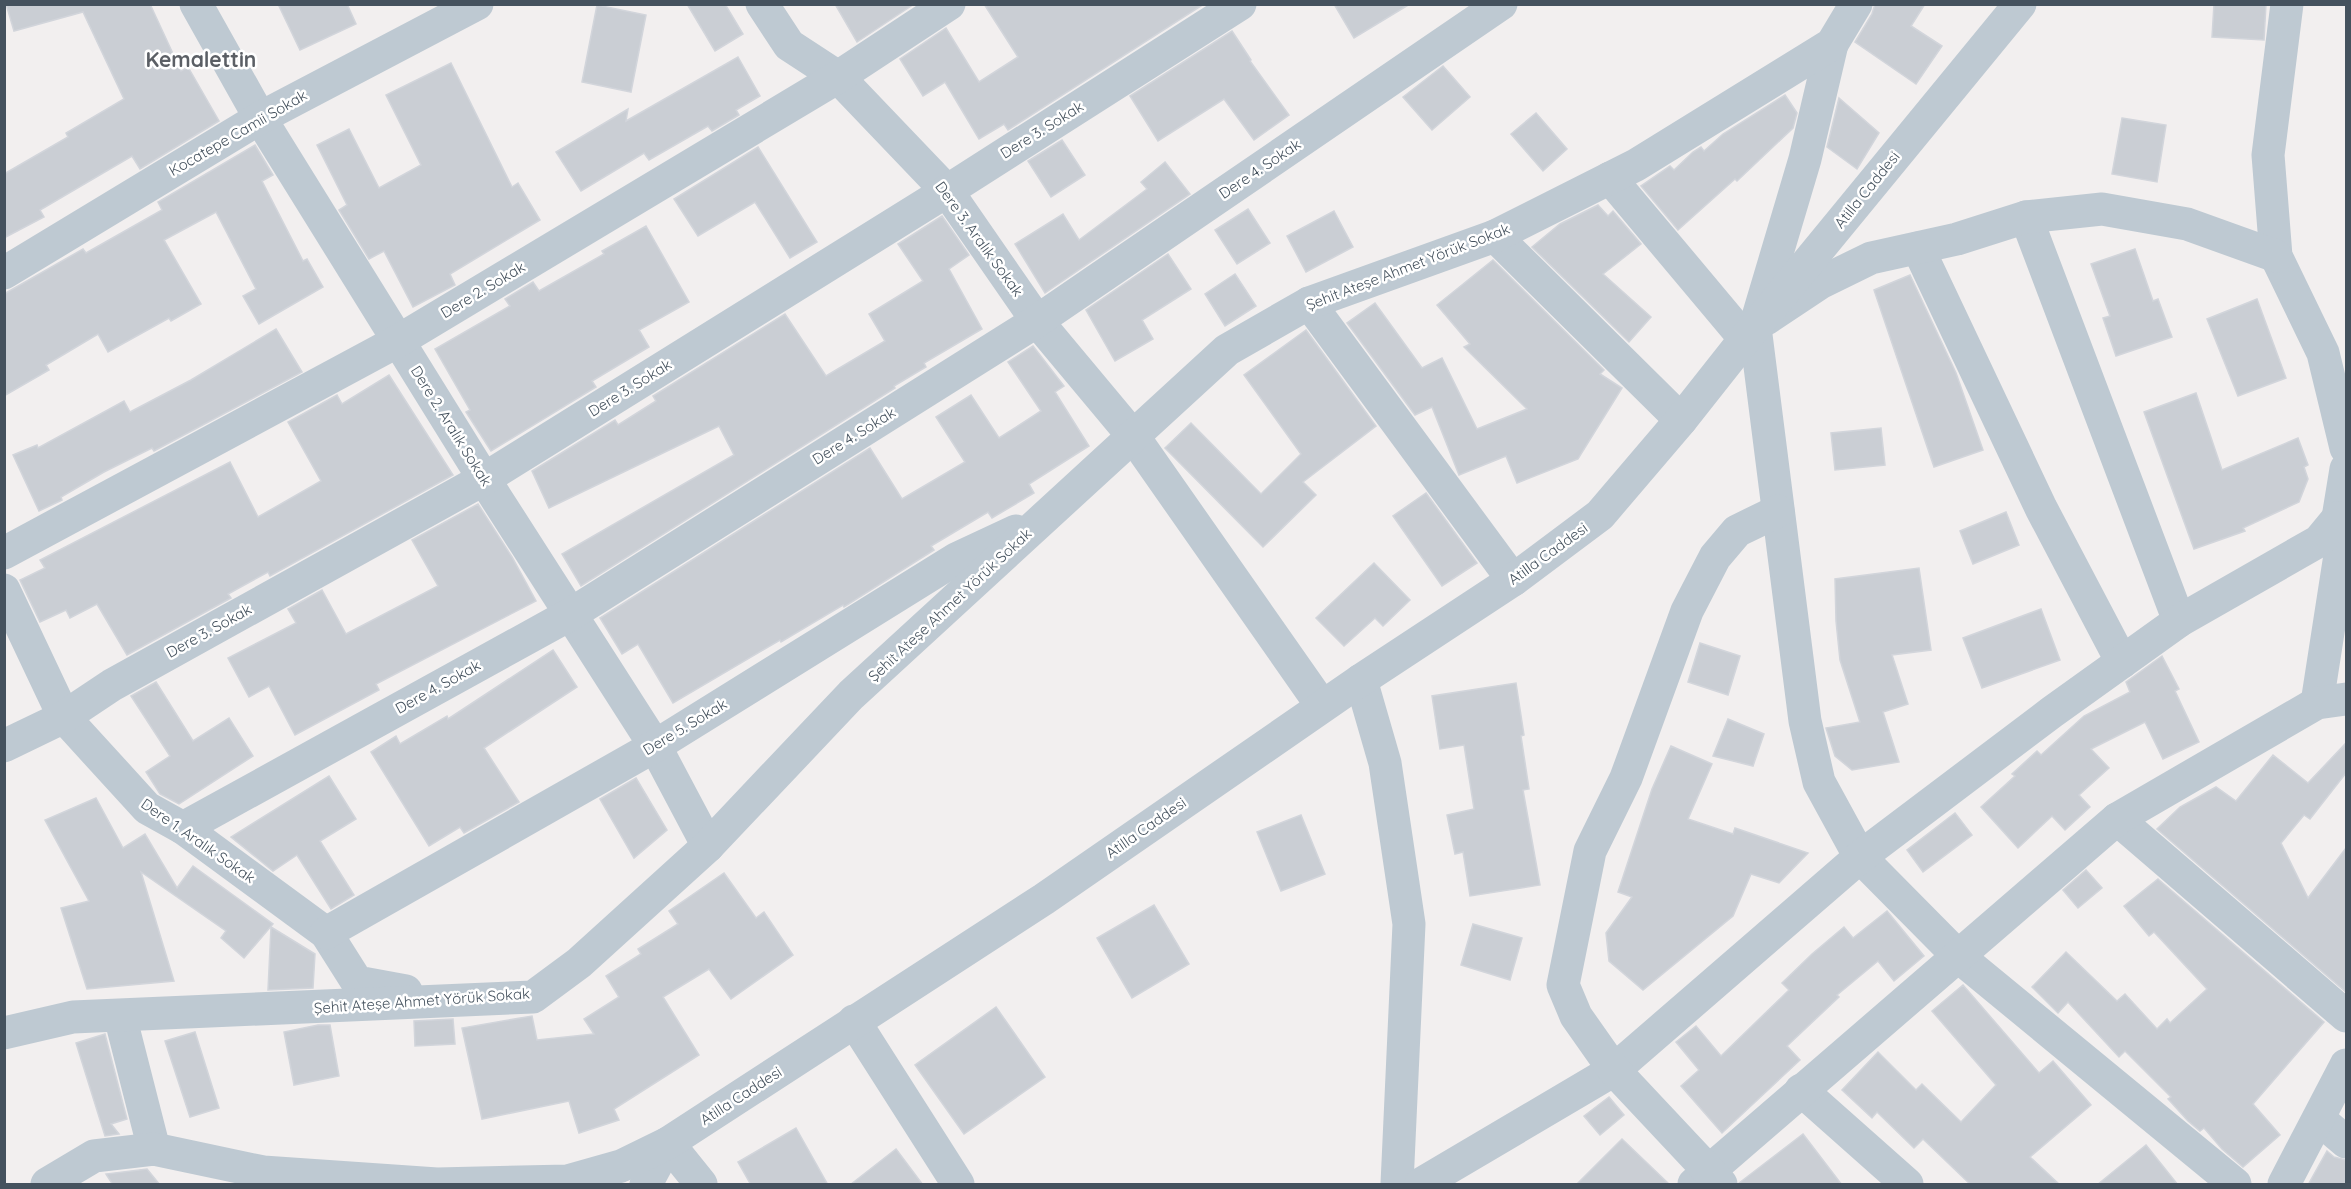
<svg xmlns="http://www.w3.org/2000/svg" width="2351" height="1189" viewBox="0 0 2351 1189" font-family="Quicksand,sans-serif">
  <rect width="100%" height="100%" fill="#f2efef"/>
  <g fill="#caced4" stroke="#d2d5db" stroke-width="1.5">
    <path d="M 6,4 L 150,4 L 181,71 L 188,67 L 219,121 L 140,169 L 132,156 L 40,210 L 44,217 L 4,238 L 4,174 L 68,137 L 66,133 L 124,99 L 83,12 L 14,31 Z"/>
    <path d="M 278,4 L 347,4 L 356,24 L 300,50 Z"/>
    <path d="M 687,4 L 725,4 L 743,34 L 715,51 Z"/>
    <path d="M 835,4 L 914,4 L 857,42 Z"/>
    <path d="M 984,4 L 1204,4 L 1008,130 L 1004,124 L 979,139 L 945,82 L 923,96 L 900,59 L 946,28 L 979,82 L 1018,57 Z"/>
    <path d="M 1334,4 L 1410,4 L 1354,38 Z"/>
    <path d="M 1875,4 L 1925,4 L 1911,26 L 1942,46 L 1916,84 L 1855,42 L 1872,14 Z"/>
    <path d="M 2214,4 L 2266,4 L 2264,40 L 2212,37 Z"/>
    <path d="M 597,5 L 646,15 L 631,92 L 582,82 Z"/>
    <path d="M 1232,31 L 1251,60 L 1250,61 L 1289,115 L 1254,140 L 1224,99 L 1158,141 L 1130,96 Z"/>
    <path d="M 738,57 L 760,96 L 736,110 L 739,115 L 712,131 L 708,126 L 649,160 L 644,153 L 581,191 L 556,152 L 628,109 L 626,121 Z"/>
    <path d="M 451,63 L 512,187 L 518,183 L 540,220 L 450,274 L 455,285 L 413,307 L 384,251 L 369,259 L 339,210 L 347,205 L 317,145 L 349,129 L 379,188 L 421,165 L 386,95 Z"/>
    <path d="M 1443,66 L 1470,97 L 1432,130 L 1403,97 Z"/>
    <path d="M 1785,95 L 1797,113 L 1793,128 L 1737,181 L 1735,179 L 1678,230 L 1641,186 L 1670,166 L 1674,170 L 1693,152 L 1701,147 L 1704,151 L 1723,134 Z"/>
    <path d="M 1839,98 L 1879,133 L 1857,169 L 1827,147 Z"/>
    <path d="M 1536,113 L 1567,149 L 1543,171 L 1511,134 Z"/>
    <path d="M 2122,118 L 2166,125 L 2157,182 L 2112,174 Z"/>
    <path d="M 1062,140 L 1085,175 L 1051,197 L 1028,161 Z"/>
    <path d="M 255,145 L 273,175 L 262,181 L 303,261 L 307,259 L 323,287 L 259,324 L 243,296 L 256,289 L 216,212 L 164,240 L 201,304 L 171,321 L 169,318 L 108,352 L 98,334 L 46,365 L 49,370 L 4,396 L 4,294 L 83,249 L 86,253 L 162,210 L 158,202 Z"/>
    <path d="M 758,147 L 817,242 L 790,258 L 755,202 L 698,236 L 674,199 Z"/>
    <path d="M 1165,162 L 1190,194 L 1045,293 L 1015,244 L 1063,214 L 1079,240 L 1147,189 L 1141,182 Z"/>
    <path d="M 1598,205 L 1608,216 L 1613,211 L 1641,244 L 1603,274 L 1651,317 L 1629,342 L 1532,247 L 1560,224 Z"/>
    <path d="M 1248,209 L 1270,243 L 1237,264 L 1215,230 Z"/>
    <path d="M 1334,211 L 1353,247 L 1306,272 L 1287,236 Z"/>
    <path d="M 942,216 L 969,255 L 949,269 L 982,329 L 924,363 L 926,367 L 894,386 L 895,388 L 581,586 L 562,554 L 734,455 L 719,426 L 549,508 L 532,471 L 615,420 L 618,425 L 656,401 L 653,396 L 785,314 L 826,376 L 885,341 L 869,314 L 923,281 L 898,244 Z"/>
    <path d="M 646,226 L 689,302 L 639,330 L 649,347 L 592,381 L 596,387 L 491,451 L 466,412 L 470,410 L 435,349 L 510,306 L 505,299 L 533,282 L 539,291 L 604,254 L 602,251 Z"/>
    <path d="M 2135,249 L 2153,301 L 2158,299 L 2172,337 L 2116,356 L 2103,318 L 2110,316 L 2091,264 Z"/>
    <path d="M 1168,254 L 1191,289 L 1142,320 L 1153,339 L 1115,361 L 1086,310 Z"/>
    <path d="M 1493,260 L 1604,370 L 1600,374 L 1622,388 L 1578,459 L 1517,483 L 1506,456 L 1459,475 L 1432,407 L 1415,415 L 1347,323 L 1375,303 L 1422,368 L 1442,358 L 1477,429 L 1527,409 L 1464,347 L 1470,344 L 1437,305 Z"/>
    <path d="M 1235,274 L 1256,306 L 1225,326 L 1205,294 Z"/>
    <path d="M 1910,275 L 1956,373 L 1983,450 L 1934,467 L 1874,290 Z"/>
    <path d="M 2257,299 L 2286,378 L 2238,396 L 2207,319 Z"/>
    <path d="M 276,329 L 302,372 L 154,451 L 152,448 L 104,472 L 61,497 L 62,500 L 39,511 L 13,455 L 37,445 L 38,448 L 124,401 L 130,412 L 191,380 Z"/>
    <path d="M 1306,330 L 1376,426 L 1303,482 L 1316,495 L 1263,547 L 1165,448 L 1191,423 L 1261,494 L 1301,454 L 1244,375 Z"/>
    <path d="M 1033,346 L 1064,386 L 1055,392 L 1089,446 L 1029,484 L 1034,493 L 992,518 L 988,512 L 931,546 L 934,550 L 844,607 L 843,605 L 781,642 L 780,640 L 673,703 L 638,644 L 622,654 L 600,618 L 870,448 L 902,499 L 965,462 L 936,417 L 971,395 L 999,438 L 1041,411 L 1008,362 Z"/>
    <path d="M 389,375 L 453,475 L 270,576 L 268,572 L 228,594 L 231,598 L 127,655 L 97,604 L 70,618 L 66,610 L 40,622 L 20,580 L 45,568 L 40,560 L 230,462 L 258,517 L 321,481 L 288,422 L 337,395 L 342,404 Z"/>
    <path d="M 2196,393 L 2222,470 L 2298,438 L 2308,465 L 2304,467 L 2308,479 L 2299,502 L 2243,528 L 2245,531 L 2194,549 L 2144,412 Z"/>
    <path d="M 1881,428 L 1885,465 L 1835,470 L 1831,433 Z"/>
    <path d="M 1426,493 L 1477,563 L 1442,586 L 1393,516 Z"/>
    <path d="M 478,504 L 512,557 L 536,601 L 376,684 L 379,690 L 295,735 L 269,686 L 249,697 L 228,658 L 296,623 L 288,609 L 322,590 L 346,634 L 438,586 L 412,540 Z"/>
    <path d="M 2006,512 L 2019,545 L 1973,564 L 1960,531 Z"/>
    <path d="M 1374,563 L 1410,600 L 1383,626 L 1375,618 L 1344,646 L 1316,618 Z"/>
    <path d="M 1919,568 L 1931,650 L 1892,655 L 1908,704 L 1883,712 L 1899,762 L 1852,770 L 1835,756 L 1826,728 L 1860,722 L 1840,660 L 1836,621 L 1835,579 Z"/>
    <path d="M 2041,609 L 2060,660 L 1982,688 L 1963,638 Z"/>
    <path d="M 1700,643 L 1740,656 L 1728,695 L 1688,682 Z"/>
    <path d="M 553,650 L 577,687 L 484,748 L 519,802 L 464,833 L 460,827 L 429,846 L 371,752 L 396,736 L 400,744 L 447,716 L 448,719 Z"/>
    <path d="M 2162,656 L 2179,689 L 2175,691 L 2199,742 L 2163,759 L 2145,722 L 2091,749 L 2109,768 L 2079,795 L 2090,807 L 2065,830 L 2052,816 L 2018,848 L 1981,807 L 2015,776 L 2012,774 L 2037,751 L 2041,755 L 2084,716 L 2130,692 L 2126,682 Z"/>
    <path d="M 156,682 L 193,741 L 229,718 L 253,756 L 179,804 L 160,794 L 146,772 L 170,756 L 131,696 Z"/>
    <path d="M 1516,683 L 1524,735 L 1521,736 L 1529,789 L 1523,790 L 1540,885 L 1470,896 L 1463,852 L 1455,854 L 1447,815 L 1474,809 L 1464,745 L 1440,749 L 1432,696 Z"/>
    <path d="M 1728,719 L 1764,734 L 1753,766 L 1713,756 Z"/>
    <path d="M 2346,743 L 2346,773 L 2310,819 L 2304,815 L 2281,843 L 2308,898 L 2346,848 L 2346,992 L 2157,829 L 2180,807 L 2216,787 L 2236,801 L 2273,755 L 2308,783 Z"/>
    <path d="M 1671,746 L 1712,764 L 1688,819 L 1733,834 L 1735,828 L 1808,853 L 1779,883 L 1751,874 L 1733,916 L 1643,990 L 1609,961 L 1606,933 L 1632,897 L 1618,892 L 1652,789 Z"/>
    <path d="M 329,776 L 356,819 L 320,841 L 354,895 L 331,909 L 297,855 L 273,871 L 231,837 Z"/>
    <path d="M 636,778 L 667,830 L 634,858 L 600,799 Z"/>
    <path d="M 96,798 L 123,848 L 145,834 L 177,888 L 193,866 L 273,924 L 244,958 L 221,938 L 226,931 L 141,872 L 174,981 L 87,989 L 61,908 L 89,901 L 45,820 Z"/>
    <path d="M 1955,813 L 1972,835 L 1923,872 L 1907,850 Z"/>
    <path d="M 1301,815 L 1325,874 L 1281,891 L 1257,832 Z"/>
    <path d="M 2086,870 L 2102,888 L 2078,908 L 2063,890 Z"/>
    <path d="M 724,873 L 756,918 L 764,912 L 793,955 L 731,999 L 709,969 L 663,997 L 699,1055 L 614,1109 L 619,1120 L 579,1133 L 569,1101 L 482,1119 L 462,1028 L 532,1016 L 537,1040 L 594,1034 L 584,1019 L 619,997 L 606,976 L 641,954 L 638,949 L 678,924 L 669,911 Z"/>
    <path d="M 2158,879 L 2324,1022 L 2253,1104 L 2280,1135 L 2243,1167 L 2222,1149 L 2204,1128 L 2200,1131 L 2188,1121 L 2168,1099 L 2171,1097 L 2125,1051 L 2119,1057 L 2068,1002 L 2058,1013 L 2032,987 L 2066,952 L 2117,1001 L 2125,994 L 2157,1029 L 2167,1019 L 2170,1023 L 2207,989 L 2154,932 L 2149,936 L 2124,906 Z"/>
    <path d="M 1154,905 L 1189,964 L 1132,998 L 1097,938 Z"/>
    <path d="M 1887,911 L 1924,956 L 1894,981 L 1878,961 L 1837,995 L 1839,997 L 1787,1046 L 1800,1060 L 1722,1133 L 1681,1086 L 1699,1070 L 1676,1042 L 1696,1026 L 1721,1056 L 1789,990 L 1782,983 L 1812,954 L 1844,927 L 1853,938 Z"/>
    <path d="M 1473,924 L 1522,938 L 1510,980 L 1461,965 Z"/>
    <path d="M 271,927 L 315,954 L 313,988 L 268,990 Z"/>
    <path d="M 1963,985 L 2039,1073 L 2053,1061 L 2091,1105 L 2030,1157 L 2060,1185 L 1971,1185 L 1923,1139 L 1914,1148 L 1877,1112 L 1872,1118 L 1842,1090 L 1878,1052 L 1916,1090 L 1922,1084 L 1961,1122 L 1996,1085 L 1932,1011 Z"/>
    <path d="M 996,1007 L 1045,1077 L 964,1134 L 915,1065 Z"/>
    <path d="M 453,1019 L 455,1044 L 415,1046 L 414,1021 Z"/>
    <path d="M 318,1025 L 330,1025 L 339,1076 L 294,1085 L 284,1032 Z"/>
    <path d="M 195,1032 L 219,1108 L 190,1117 L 165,1041 Z"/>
    <path d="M 105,1034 L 127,1119 L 111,1124 L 119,1134 L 105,1136 L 76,1043 Z"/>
    <path d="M 1609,1097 L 1624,1115 L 1600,1135 L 1584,1116 Z"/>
    <path d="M 796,1128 L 828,1185 L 751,1185 L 738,1162 Z"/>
    <path d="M 1803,1134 L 1842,1185 L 1739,1185 L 1739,1183 Z"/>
    <path d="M 1622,1139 L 1670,1185 L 1576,1185 Z"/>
    <path d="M 2146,1145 L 2178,1185 L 2097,1185 Z"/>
    <path d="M 896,1149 L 923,1185 L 850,1185 Z"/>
    <path d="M 2327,1151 L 2334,1157 L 2346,1160 L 2346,1185 L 2308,1185 Z"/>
    <path d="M 147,1169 L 160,1185 L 113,1185 L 106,1174 Z"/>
  </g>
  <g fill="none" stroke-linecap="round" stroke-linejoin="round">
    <g stroke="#bec9d2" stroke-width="33">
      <path d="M 196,4 L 260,118 L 484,479 L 655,746 L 708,846"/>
      <path d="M 762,4 L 789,45 L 838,77 L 947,191 L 1037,321 L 1133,436 L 1322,706"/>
      <path d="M 2287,4 L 2268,155 L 2276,256 L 2323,353 L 2346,448"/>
      <path d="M 1832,44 L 1805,159 L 1755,327 L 1805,721 L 1819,782 L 1860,857 L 1959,957 L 2235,1184"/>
      <path d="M 1610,178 L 1745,339"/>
      <path d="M 2026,217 L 2179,621"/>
      <path d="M 1495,236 L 1681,420"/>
      <path d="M 1918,248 L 2041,508 L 2122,662"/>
      <path d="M 4,273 L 260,118 L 477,4"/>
      <path d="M 1309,303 L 1513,580"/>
      <path d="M 1766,319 L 1820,283 L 1871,258 L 1957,239 L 2026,217 L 2102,209 L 2187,224 L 2276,256"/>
      <path d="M 4,553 L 398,341 L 838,77 L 949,4"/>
      <path d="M 4,590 L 64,717 L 147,808 L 183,828 L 326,933 L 357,982 L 406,991"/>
      <path d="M 1361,680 L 1385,763 L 1409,924 L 1397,1184"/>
      <path d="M 2317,703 L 2340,555 L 2338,518 L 2346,469"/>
      <path d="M 4,746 L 64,717 L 112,685 L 484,479 L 947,191 L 1240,4"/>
      <path d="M 2117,819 L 2346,1016"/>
      <path d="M 183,828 L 571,614 L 1037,321 L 1501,4"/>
      <path d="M 326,933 L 655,746 L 956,559 L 1016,531"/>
      <path d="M 120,1016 L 154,1149"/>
      <path d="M 854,1021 L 958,1184"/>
      <path d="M 4,1033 L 73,1017 L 533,997 L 579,963 L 708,846 L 851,695 L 1227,350 L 1309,303 L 1495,236 L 1636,165 L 1832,44 L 1856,4"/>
      <path d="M 1801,1090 L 1907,1184"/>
      <path d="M 2319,1119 L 2346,1142"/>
      <path d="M 646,1184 L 668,1143 L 701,1184"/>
      <path d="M 1421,1184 L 1614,1070 L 1860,857 L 2052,712 L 2179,621 L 2319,541 L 2338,518"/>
      <path d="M 1694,1184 L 2117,819 L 2317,703 L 2346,699"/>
      <path d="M 1721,1184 L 1614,1070 L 1576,1016 L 1563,985 L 1590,851 L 1626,778 L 1687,611 L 1715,557 L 1737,531 L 1778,511"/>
    </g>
    <g stroke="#bec9d2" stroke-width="33">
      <path d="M 47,1184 L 94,1156 L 154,1149 L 263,1172 L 437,1184 L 568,1181 L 621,1166 L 668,1143 L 1044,899 L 1361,680 L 1513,580 L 1600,515 L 1681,420 L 1745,339 L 2020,4"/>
      <path d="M 2284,1184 L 2346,1065"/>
    </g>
  </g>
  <g text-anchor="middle" stroke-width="5" stroke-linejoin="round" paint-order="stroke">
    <g font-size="15" fill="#45525e" stroke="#fff">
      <text transform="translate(1042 130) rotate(-32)" y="5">Dere 3. Sokak</text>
      <text transform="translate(238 133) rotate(-30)" y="5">Kocatepe Camii Sokak</text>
      <text transform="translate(1260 169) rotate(-34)" y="5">Dere 4. Sokak</text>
      <text transform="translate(1867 190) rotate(-51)" y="5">Atilla Caddesi</text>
      <text transform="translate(979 239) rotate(54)" y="5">Dere 3. Aralık Sokak</text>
      <text transform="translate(1408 267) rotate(-21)" y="5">Şehit Ateşe Ahmet Yörük Sokak</text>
      <text transform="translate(483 290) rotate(-31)" y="5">Dere 2. Sokak</text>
      <text transform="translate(630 388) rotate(-32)" y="5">Dere 3. Sokak</text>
      <text transform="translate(451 426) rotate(58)" y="5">Dere 2. Aralık Sokak</text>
      <text transform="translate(854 436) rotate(-32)" y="5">Dere 4. Sokak</text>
      <text transform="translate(1548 554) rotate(-36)" y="5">Atilla Caddesi</text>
      <text transform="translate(950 605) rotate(-43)" y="5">Şehit Ateşe Ahmet Yörük Sokak</text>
      <text transform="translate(209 631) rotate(-29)" y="5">Dere 3. Sokak</text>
      <text transform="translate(438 687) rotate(-29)" y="5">Dere 4. Sokak</text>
      <text transform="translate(685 727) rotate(-31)" y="5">Dere 5. Sokak</text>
      <text transform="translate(1146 828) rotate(-35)" y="5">Atilla Caddesi</text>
      <text transform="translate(198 841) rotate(35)" y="5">Dere 1. Aralık Sokak</text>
      <text transform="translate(422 1001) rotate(-4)" y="5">Şehit Ateşe Ahmet Yörük Sokak</text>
      <text transform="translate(741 1096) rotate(-33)" y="5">Atilla Caddesi</text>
    </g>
    <g font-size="21" font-weight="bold" fill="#5b5f65" stroke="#fff">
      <text x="201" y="67">Kemalettin</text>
    </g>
  </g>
  <rect width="2351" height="1189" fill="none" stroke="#45525e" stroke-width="12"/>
</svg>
